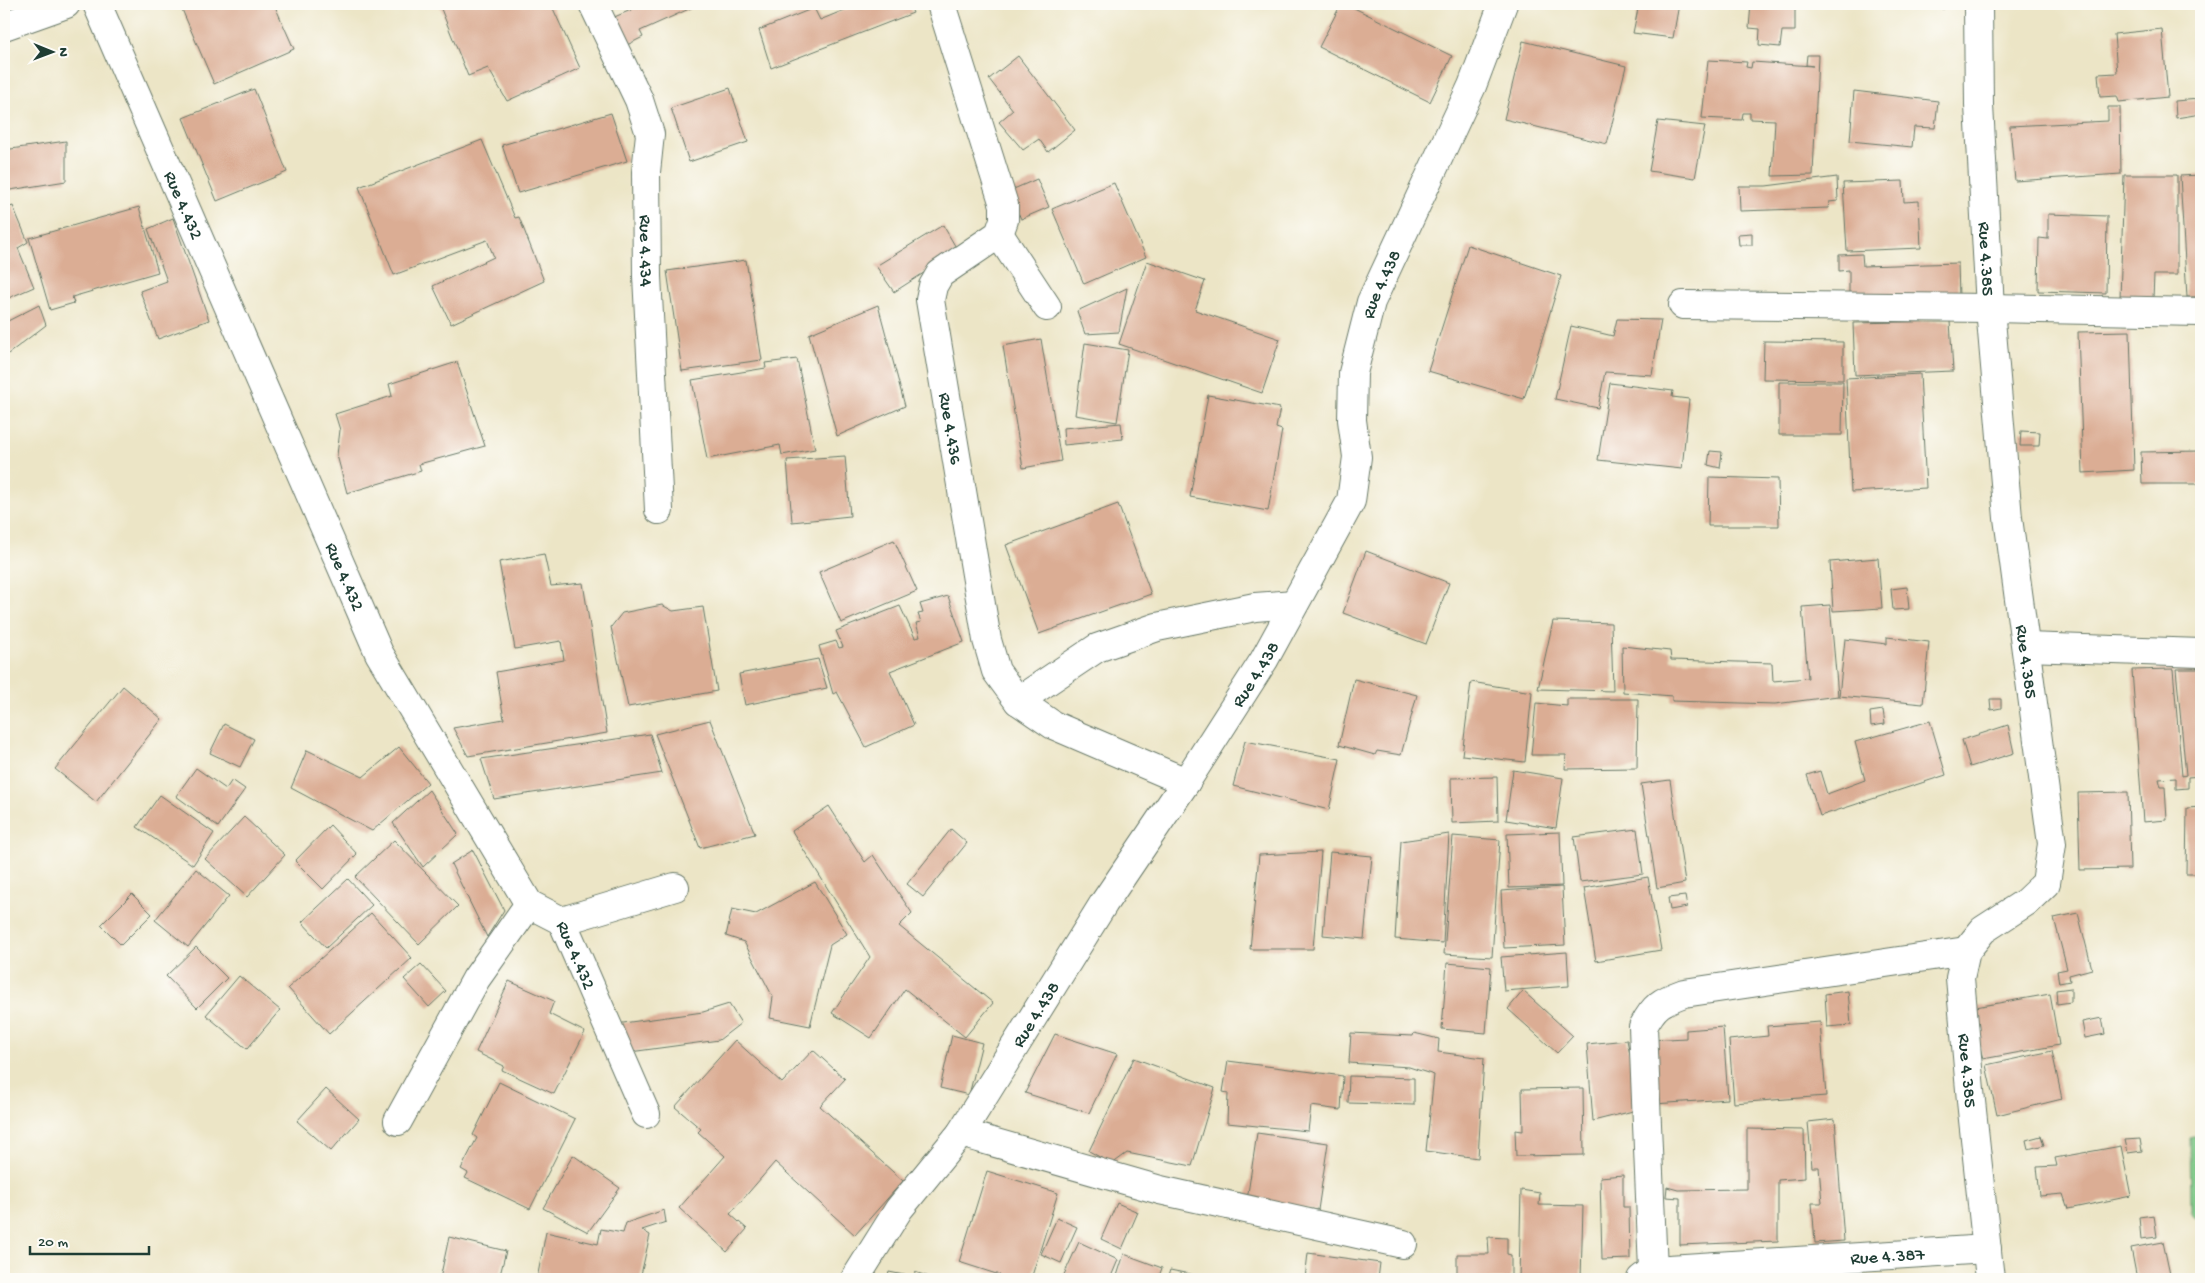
<svg xmlns="http://www.w3.org/2000/svg" width="2205" height="1283" viewBox="0 0 2205 1283" font-family="'Gochi Hand',sans-serif">
  <rect width="100%" height="100%" fill="#fdfcf7"/>
  <filter id="ink" filterUnits="userSpaceOnUse"><feTurbulence type="fractalNoise" baseFrequency=".02" numOctaves="2"/><feDisplacementMap in="SourceGraphic" scale="10" xChannelSelector="R" yChannelSelector="G"/><feConvolveMatrix kernelMatrix="1 2 1 2 8 2 1 2 1" color-interpolation-filters="sRGB"/></filter>
  <filter id="wash" filterUnits="userSpaceOnUse"><feTurbulence type="fractalNoise" baseFrequency=".0096" numOctaves="4" result="noise"/><feDisplacementMap in="SourceGraphic" scale="20" xChannelSelector="R" yChannelSelector="G"/><feGaussianBlur stdDeviation="1.12" result="paint"/><feColorMatrix in="noise" values="0 0 0 0 0 0 0 0 0 0 0 0 0 0 0 0 0 1.4 0 .05"/><feComposite in="paint" operator="in"/></filter>
  <g filter="url(#wash)">
    <rect width="100%" height="100%" fill="#ece5c6"/>
    <path fill="#7dc784" stroke="#4e825c" d="M 2201,1134 L 2201,1224 L 2191,1212 L 2190,1138 Z"/>
    <g id="blocks">
      <g fill="#dbad94">
        <path d="M 188,4 L 274,4 L 294,49 L 214,84 L 181,7 Z"/>
        <path d="M 439,4 L 551,4 L 580,68 L 507,101 L 488,68 L 468,76 Z"/>
        <path d="M 628,4 L 700,4 L 640,31 L 643,37 L 625,46 L 612,18 L 631,10 Z"/>
        <path d="M 859,4 L 909,4 L 913,13 L 771,68 L 759,30 L 814,8 L 820,20 Z"/>
        <path d="M 1341,4 L 1346,4 L 1452,56 L 1430,102 L 1319,47 Z"/>
        <path d="M 1639,4 L 1679,4 L 1673,38 L 1633,33 Z"/>
        <path d="M 1751,4 L 1795,4 L 1795,31 L 1782,31 L 1780,47 L 1759,45 L 1760,29 L 1749,28 Z"/>
        <path d="M 1912,4 L 1944,4 L 1944,9 Z"/>
        <path d="M 2162,29 L 2168,97 L 2119,102 L 2117,96 L 2100,97 L 2098,74 L 2117,73 L 2114,34 Z"/>
        <path d="M 1523,41 L 1626,66 L 1607,144 L 1504,119 Z"/>
        <path d="M 1807,55 L 1818,55 L 1813,175 L 1772,176 L 1775,120 L 1750,119 L 1750,113 L 1743,113 L 1742,120 L 1702,118 L 1708,60 L 1747,62 L 1746,67 L 1751,68 L 1752,62 L 1813,66 L 1806,65 Z"/>
        <path d="M 1018,56 L 1075,130 L 1048,152 L 1039,139 L 1023,150 L 999,122 L 1013,110 L 989,79 Z"/>
        <path d="M 730,88 L 748,142 L 689,162 L 671,108 Z"/>
        <path d="M 254,89 L 287,172 L 217,201 L 183,118 Z"/>
        <path d="M 1854,91 L 1938,101 L 1935,128 L 1914,127 L 1912,147 L 1850,141 Z"/>
        <path d="M 2199,99 L 2201,114 L 2176,118 L 2175,101 Z"/>
        <path d="M 2108,107 L 2120,107 L 2121,174 L 2015,181 L 2010,126 L 2108,121 Z"/>
        <path d="M 611,113 L 627,161 L 518,193 L 502,145 Z"/>
        <path d="M 1658,121 L 1705,126 L 1695,178 L 1649,171 Z"/>
        <path d="M 482,140 L 515,218 L 519,217 L 544,281 L 451,324 L 433,286 L 494,257 L 487,240 L 394,275 L 359,187 Z"/>
        <path d="M 66,141 L 66,181 L 4,191 L 4,150 Z"/>
        <path d="M 2124,175 L 2177,175 L 2177,275 L 2154,275 L 2153,298 L 2120,299 Z"/>
        <path d="M 2201,175 L 2201,297 L 2187,297 L 2180,176 Z"/>
        <path d="M 1837,177 L 1838,201 L 1829,202 L 1828,208 L 1740,211 L 1739,186 L 1766,186 Z"/>
        <path d="M 1037,179 L 1049,207 L 1021,219 L 1009,191 Z"/>
        <path d="M 1903,181 L 1904,202 L 1919,201 L 1921,248 L 1847,251 L 1843,183 Z"/>
        <path d="M 1114,183 L 1146,257 L 1084,284 L 1052,209 Z"/>
        <path d="M 13,206 L 28,242 L 18,248 L 34,287 L 4,300 L 4,209 Z"/>
        <path d="M 139,207 L 158,272 L 72,297 L 74,303 L 50,310 L 29,238 Z"/>
        <path d="M 2048,214 L 2107,216 L 2106,293 L 2038,291 L 2039,238 L 2048,239 Z"/>
        <path d="M 173,218 L 209,320 L 158,339 L 140,291 L 167,281 L 148,229 Z"/>
        <path d="M 943,225 L 958,251 L 894,292 L 876,266 Z"/>
        <path d="M 1752,233 L 1752,245 L 1739,245 L 1738,234 Z"/>
        <path d="M 1468,245 L 1561,276 L 1524,399 L 1428,371 Z"/>
        <path d="M 1862,254 L 1863,266 L 1958,263 L 1959,297 L 1849,300 L 1849,270 L 1839,271 L 1839,255 Z"/>
        <path d="M 746,260 L 762,360 L 682,371 L 667,271 Z"/>
        <path d="M 1147,261 L 1205,281 L 1195,310 L 1280,339 L 1262,393 L 1119,344 Z"/>
        <path d="M 1127,288 L 1119,332 L 1085,334 L 1077,311 Z"/>
        <path d="M 39,305 L 46,325 L 4,357 L 4,323 Z"/>
        <path d="M 878,305 L 905,406 L 837,436 L 809,334 Z"/>
        <path d="M 1617,319 L 1661,320 L 1652,375 L 1605,372 L 1598,408 L 1555,399 L 1571,326 L 1613,336 Z"/>
        <path d="M 1950,321 L 1953,371 L 1855,375 L 1853,323 Z"/>
        <path d="M 2130,331 L 2134,470 L 2083,473 L 2078,332 Z"/>
        <path d="M 1041,339 L 1061,461 L 1023,468 L 1003,346 Z"/>
        <path d="M 1764,341 L 1843,342 L 1843,380 L 1763,379 Z"/>
        <path d="M 1085,343 L 1128,350 L 1117,422 L 1075,415 Z"/>
        <path d="M 797,359 L 815,449 L 782,455 L 780,445 L 707,459 L 692,380 L 766,368 L 765,363 Z"/>
        <path d="M 457,362 L 485,446 L 419,464 L 421,471 L 347,493 L 337,455 L 340,430 L 335,414 L 392,396 L 389,384 Z"/>
        <path d="M 1920,374 L 1926,488 L 1851,492 L 1846,378 Z"/>
        <path d="M 1779,382 L 1843,382 L 1842,435 L 1779,435 Z"/>
        <path d="M 1610,383 L 1673,391 L 1672,397 L 1689,399 L 1682,469 L 1598,460 Z"/>
        <path d="M 1208,395 L 1280,408 L 1276,428 L 1282,430 L 1268,511 L 1190,497 Z"/>
        <path d="M 1121,423 L 1123,439 L 1064,445 L 1063,428 Z"/>
        <path d="M 2021,431 L 2040,432 L 2039,446 L 2020,446 Z"/>
        <path d="M 1710,451 L 1722,452 L 1720,468 L 1708,465 Z"/>
        <path d="M 2201,451 L 2201,484 L 2142,484 L 2141,452 Z"/>
        <path d="M 845,456 L 850,516 L 792,522 L 787,460 Z"/>
        <path d="M 1709,477 L 1778,479 L 1779,526 L 1708,526 Z"/>
        <path d="M 1118,504 L 1151,594 L 1039,634 L 1006,545 Z"/>
        <path d="M 894,540 L 917,591 L 841,623 L 819,572 Z"/>
        <path d="M 1366,551 L 1449,583 L 1426,644 L 1343,613 Z"/>
        <path d="M 544,554 L 551,586 L 583,583 L 607,733 L 468,756 L 453,728 L 504,719 L 496,672 L 564,660 L 561,641 L 515,649 L 499,562 Z"/>
        <path d="M 1878,558 L 1882,608 L 1833,611 L 1830,562 Z"/>
        <path d="M 1907,587 L 1909,609 L 1893,610 L 1891,589 Z"/>
        <path d="M 948,596 L 964,642 L 890,671 L 914,725 L 866,747 L 837,692 L 833,694 L 819,646 L 836,641 L 839,648 L 843,647 L 836,631 L 900,606 L 915,638 L 920,637 L 916,623 L 921,622 L 918,614 L 923,613 L 920,604 Z"/>
        <path d="M 662,605 L 673,611 L 703,607 L 717,691 L 628,707 L 611,627 L 622,613 Z"/>
        <path d="M 1830,605 L 1838,696 L 1775,704 L 1672,701 L 1672,696 L 1623,692 L 1622,646 L 1670,651 L 1671,660 L 1772,663 L 1773,681 L 1808,678 L 1802,607 Z"/>
        <path d="M 1553,621 L 1611,623 L 1613,691 L 1538,689 Z"/>
        <path d="M 1887,637 L 1929,642 L 1923,704 L 1839,696 L 1845,639 L 1887,644 Z"/>
        <path d="M 818,659 L 827,688 L 745,705 L 739,674 Z"/>
        <path d="M 2173,669 L 2182,776 L 2186,775 L 2176,669 L 2200,669 L 2201,776 L 2188,777 L 2188,788 L 2176,789 L 2176,778 L 2159,779 L 2161,787 L 2165,787 L 2167,820 L 2143,822 L 2132,670 Z"/>
        <path d="M 1354,679 L 1417,695 L 1401,755 L 1377,751 L 1375,755 L 1339,745 Z"/>
        <path d="M 1471,682 L 1532,692 L 1525,762 L 1462,755 Z"/>
        <path d="M 123,686 L 162,719 L 96,802 L 55,769 Z"/>
        <path d="M 1567,699 L 1638,699 L 1637,768 L 1565,769 L 1566,755 L 1531,755 L 1536,703 L 1567,706 Z"/>
        <path d="M 1990,699 L 2001,699 L 2001,708 L 1991,710 Z"/>
        <path d="M 1883,710 L 1885,724 L 1871,726 L 1870,712 Z"/>
        <path d="M 710,720 L 755,834 L 700,848 L 655,734 Z"/>
        <path d="M 1930,721 L 1946,775 L 1820,816 L 1807,775 L 1820,771 L 1827,794 L 1865,780 L 1855,742 Z"/>
        <path d="M 224,724 L 254,739 L 240,767 L 210,753 Z"/>
        <path d="M 2008,725 L 2014,753 L 1970,767 L 1962,740 Z"/>
        <path d="M 650,734 L 662,773 L 494,799 L 481,759 Z"/>
        <path d="M 1245,741 L 1340,759 L 1329,810 L 1233,786 Z"/>
        <path d="M 399,747 L 428,783 L 372,831 L 291,788 L 307,750 L 363,777 Z"/>
        <path d="M 196,768 L 226,789 L 232,780 L 245,789 L 218,827 L 176,796 Z"/>
        <path d="M 1513,770 L 1563,778 L 1556,828 L 1506,820 Z"/>
        <path d="M 1497,777 L 1498,821 L 1452,823 L 1451,778 Z"/>
        <path d="M 1670,780 L 1685,883 L 1657,888 L 1641,784 Z"/>
        <path d="M 429,790 L 458,834 L 423,867 L 393,823 Z"/>
        <path d="M 2128,792 L 2130,869 L 2080,870 L 2078,793 Z"/>
        <path d="M 160,795 L 214,833 L 193,865 L 137,827 Z"/>
        <path d="M 829,806 L 865,862 L 873,855 L 912,913 L 899,926 L 993,1003 L 965,1037 L 905,989 L 871,1038 L 832,1013 L 870,957 L 792,831 Z"/>
        <path d="M 2201,807 L 2201,874 L 2186,874 L 2187,808 Z"/>
        <path d="M 244,817 L 285,855 L 247,897 L 205,859 Z"/>
        <path d="M 330,825 L 357,854 L 323,889 L 295,861 Z"/>
        <path d="M 951,829 L 967,843 L 923,897 L 907,884 Z"/>
        <path d="M 1637,829 L 1643,874 L 1580,882 L 1574,837 Z"/>
        <path d="M 1560,832 L 1562,886 L 1509,888 L 1507,834 Z"/>
        <path d="M 1449,834 L 1443,943 L 1395,939 L 1401,841 Z"/>
        <path d="M 1453,836 L 1500,840 L 1492,957 L 1444,954 Z"/>
        <path d="M 394,840 L 458,906 L 419,944 L 355,877 Z"/>
        <path d="M 473,850 L 504,910 L 487,937 L 451,864 Z"/>
        <path d="M 1321,852 L 1313,949 L 1250,949 L 1259,855 Z"/>
        <path d="M 1330,852 L 1372,856 L 1364,939 L 1323,935 Z"/>
        <path d="M 196,869 L 229,896 L 188,947 L 155,920 Z"/>
        <path d="M 1648,877 L 1661,950 L 1596,961 L 1584,888 Z"/>
        <path d="M 348,879 L 372,905 L 326,948 L 302,922 Z"/>
        <path d="M 815,882 L 847,934 L 830,945 L 810,1026 L 770,1018 L 773,997 L 744,942 L 726,936 L 732,909 L 756,914 Z"/>
        <path d="M 1562,887 L 1565,945 L 1504,948 L 1501,891 Z"/>
        <path d="M 132,894 L 152,914 L 121,945 L 101,925 Z"/>
        <path d="M 1685,896 L 1687,907 L 1670,910 L 1668,898 Z"/>
        <path d="M 371,913 L 412,958 L 329,1034 L 288,988 Z"/>
        <path d="M 2078,913 L 2092,969 L 2069,975 L 2070,981 L 2059,983 L 2057,971 L 2067,969 L 2054,918 Z"/>
        <path d="M 196,947 L 227,978 L 197,1008 L 166,976 Z"/>
        <path d="M 1567,952 L 1569,986 L 1504,991 L 1501,957 Z"/>
        <path d="M 1447,963 L 1491,967 L 1486,1033 L 1442,1029 Z"/>
        <path d="M 421,964 L 446,991 L 429,1007 L 404,979 Z"/>
        <path d="M 239,976 L 280,1010 L 247,1049 L 206,1015 Z"/>
        <path d="M 509,981 L 554,1001 L 549,1014 L 585,1032 L 554,1094 L 502,1070 L 504,1066 L 476,1052 Z"/>
        <path d="M 2071,988 L 2071,1002 L 2057,1004 L 2056,990 Z"/>
        <path d="M 1523,991 L 1573,1036 L 1557,1053 L 1508,1009 Z"/>
        <path d="M 1848,991 L 1851,1025 L 1827,1027 L 1825,994 Z"/>
        <path d="M 2050,994 L 2059,1045 L 1983,1059 L 1970,1008 Z"/>
        <path d="M 729,1004 L 741,1023 L 719,1040 L 630,1052 L 616,1024 L 703,1012 Z"/>
        <path d="M 2102,1018 L 2105,1034 L 2085,1038 L 2082,1022 Z"/>
        <path d="M 1820,1022 L 1826,1096 L 1734,1103 L 1729,1040 L 1768,1036 L 1767,1026 Z"/>
        <path d="M 1723,1027 L 1728,1099 L 1654,1104 L 1649,1040 L 1686,1038 L 1686,1030 Z"/>
        <path d="M 1351,1033 L 1413,1036 L 1414,1033 L 1439,1039 L 1438,1052 L 1484,1058 L 1478,1158 L 1426,1151 L 1434,1075 L 1409,1067 L 1349,1063 Z"/>
        <path d="M 1055,1034 L 1117,1054 L 1089,1113 L 1025,1093 Z"/>
        <path d="M 952,1035 L 982,1043 L 969,1095 L 940,1088 Z"/>
        <path d="M 735,1040 L 782,1083 L 813,1050 L 845,1079 L 820,1106 L 903,1181 L 855,1235 L 775,1162 L 730,1214 L 747,1229 L 727,1252 L 679,1208 L 725,1156 L 698,1132 L 701,1129 L 675,1107 Z"/>
        <path d="M 1627,1040 L 1641,1109 L 1593,1121 L 1587,1044 Z"/>
        <path d="M 2052,1051 L 2062,1099 L 1997,1115 L 1986,1065 Z"/>
        <path d="M 1134,1058 L 1215,1088 L 1192,1166 L 1127,1153 L 1112,1164 L 1089,1151 Z"/>
        <path d="M 1228,1061 L 1343,1076 L 1341,1110 L 1311,1106 L 1308,1131 L 1227,1123 L 1228,1093 L 1223,1092 Z"/>
        <path d="M 1349,1076 L 1414,1078 L 1414,1105 L 1348,1103 Z"/>
        <path d="M 499,1082 L 575,1119 L 530,1209 L 465,1178 L 468,1173 L 461,1169 L 477,1138 L 473,1135 Z"/>
        <path d="M 1583,1088 L 1584,1155 L 1516,1156 L 1515,1130 L 1523,1131 L 1522,1089 Z"/>
        <path d="M 326,1089 L 359,1119 L 331,1151 L 297,1121 Z"/>
        <path d="M 1835,1119 L 1844,1241 L 1815,1243 L 1812,1203 L 1822,1203 L 1819,1167 L 1812,1167 L 1808,1122 Z"/>
        <path d="M 1747,1129 L 1804,1130 L 1805,1178 L 1778,1180 L 1778,1241 L 1680,1245 L 1680,1198 L 1666,1197 L 1667,1187 L 1678,1190 L 1747,1189 Z"/>
        <path d="M 1257,1133 L 1328,1143 L 1318,1210 L 1247,1200 Z"/>
        <path d="M 2041,1136 L 2044,1145 L 2028,1149 L 2026,1140 Z"/>
        <path d="M 2140,1139 L 2142,1151 L 2128,1153 L 2125,1140 Z"/>
        <path d="M 2121,1146 L 2131,1196 L 2068,1209 L 2063,1194 L 2040,1196 L 2037,1167 L 2057,1166 L 2055,1158 Z"/>
        <path d="M 573,1155 L 620,1188 L 588,1232 L 543,1208 Z"/>
        <path d="M 987,1171 L 1058,1193 L 1031,1279 L 1012,1279 L 959,1262 Z"/>
        <path d="M 1623,1175 L 1623,1207 L 1629,1207 L 1630,1259 L 1602,1260 L 1600,1177 Z"/>
        <path d="M 1521,1190 L 1540,1193 L 1539,1205 L 1583,1206 L 1581,1279 L 1519,1279 Z"/>
        <path d="M 1117,1203 L 1138,1212 L 1122,1249 L 1101,1239 Z"/>
        <path d="M 664,1210 L 666,1222 L 642,1230 L 650,1235 L 640,1279 L 537,1279 L 546,1232 L 598,1244 L 601,1229 L 623,1233 L 626,1223 Z"/>
        <path d="M 2154,1215 L 2157,1237 L 2141,1239 L 2139,1217 Z"/>
        <path d="M 1057,1218 L 1077,1227 L 1061,1263 L 1041,1254 Z"/>
        <path d="M 449,1237 L 506,1251 L 499,1279 L 440,1279 Z"/>
        <path d="M 1488,1237 L 1507,1238 L 1507,1254 L 1511,1255 L 1511,1279 L 1457,1279 L 1457,1254 L 1489,1254 Z"/>
        <path d="M 1079,1242 L 1118,1260 L 1110,1279 L 1062,1279 Z"/>
        <path d="M 2163,1242 L 2171,1279 L 2137,1279 L 2131,1248 Z"/>
        <path d="M 1308,1253 L 1380,1263 L 1378,1279 L 1305,1279 Z"/>
        <path d="M 1124,1254 L 1162,1268 L 1158,1279 L 1116,1279 Z"/>
        <path d="M 1170,1270 L 1210,1278 L 1210,1279 L 1167,1279 Z"/>
        <path d="M 889,1272 L 914,1277 L 915,1272 L 935,1279 L 887,1279 Z"/>
      </g>
    </g>
  </g>
  <g filter="url(#ink)">
    <use href="#blocks" fill-opacity="0" stroke="#677867" stroke-width="1"/>
    <g fill="none" stroke-linecap="round" stroke-linejoin="round">
      <defs>
        <g id="street">
          <path id="s1" d="M 97,4 L 379,653 L 529,904 L 562,921 L 646,1114"/>
          <path id="s2" d="M 593,4 L 639,100 L 650,134 L 646,172 L 647,276 L 659,510"/>
          <path id="s3" d="M 941,4 L 1004,205 L 1004,220 L 999,234 L 940,274 L 933,286 L 930,300 L 987,640 L 996,671 L 1018,701 L 1053,725 L 1186,782"/>
          <path id="s4" d="M 1978,4 L 1979,105 L 1990,308 L 2008,518 L 2052,844 L 2046,883 L 2026,902 L 1983,930 L 1966,951 L 1960,978 L 1971,1101 L 1990,1279"/>
          <path d="M 4,26 L 66,4"/>
          <path d="M 999,234 L 1047,307"/>
          <path d="M 1683,305 L 1990,308 L 2201,312"/>
          <path d="M 2026,647 L 2201,653"/>
          <path d="M 1018,701 L 1097,648 L 1157,627 L 1255,607 L 1294,604"/>
          <path d="M 562,921 L 675,887"/>
          <path d="M 398,1121 L 476,979 L 529,904"/>
          <path d="M 961,1133 L 1160,1190 L 1403,1244"/>
          <path d="M 1653,1270 L 1643,1027 C 1654,1005 1662,1001 1684,993 L 1966,951"/>
          <path id="s5" d="M 855,1279 L 899,1209 L 961,1133 L 1104,903 L 1186,782 L 1264,660 L 1351,501 L 1357,457 L 1352,420 L 1353,373 L 1371,302 L 1472,86 L 1503,4"/>
          <path id="s6" d="M 1641,1279 L 1653,1270 L 1987,1249"/>
        </g>
      </defs>
      <use href="#street" stroke="#677867" stroke-width="30"/>
      <use href="#street" stroke="#fff" stroke-width="28"/>
    </g>
  </g>
  <g text-anchor="middle" stroke-width="5" stroke-linejoin="round" paint-order="stroke">
    <g font-size="18" fill="#1f3d34" stroke="#fdfcf7">
      <text dy="6" stroke="none"><textPath href="#s1" startOffset="219">Rue 4.432</textPath></text>
      <text dy="6" stroke="none"><textPath href="#s2" startOffset="259">Rue 4.434</textPath></text>
      <text dy="6" stroke="none"><textPath href="#s4" startOffset="255">Rue 4.385</textPath></text>
      <text dy="6" stroke="none"><textPath href="#s5" startOffset="1146">Rue 4.438</textPath></text>
      <text dy="6" stroke="none"><textPath href="#s3" startOffset="470">Rue 4.436</textPath></text>
      <text dy="6" stroke="none"><textPath href="#s1" startOffset="624">Rue 4.432</textPath></text>
      <text dy="6" stroke="none"><textPath href="#s4" startOffset="660">Rue 4.385</textPath></text>
      <text dy="6" stroke="none"><textPath href="#s5" startOffset="726">Rue 4.438</textPath></text>
      <text dy="6" stroke="none"><textPath href="#s1" startOffset="1074">Rue 4.432</textPath></text>
      <text dy="6" stroke="none"><textPath href="#s5" startOffset="321">Rue 4.438</textPath></text>
      <text dy="6" stroke="none"><textPath href="#s4" startOffset="1110">Rue 4.385</textPath></text>
      <text dy="6" stroke="none"><textPath href="#s6" startOffset="250">Rue 4.387</textPath></text>
    </g>
  </g>
  <rect width="2205" height="1283" fill="none" stroke="#fdfcf7" stroke-width="20"/>
  <g transform="translate(52 52) rotate(91)" stroke="#fdfcf7" stroke-width="4" paint-order="stroke">
  <path d="M0-4L9 19L0 12L-9 19Z" fill="#1f3d34"/>
  <text y="-8" font-size="14" font-weight="bold" text-anchor="middle" fill="#1f3d34">N</text>
  </g>
  <path d="M30 1246v8h119v-8" fill="none" stroke="#1f3d34" stroke-width="2.5"/>
  <text x="38" y="1246" font-size="15" fill="#1f3d34" stroke="#fdfcf7" stroke-width="4" paint-order="stroke">20 m</text>
</svg>
